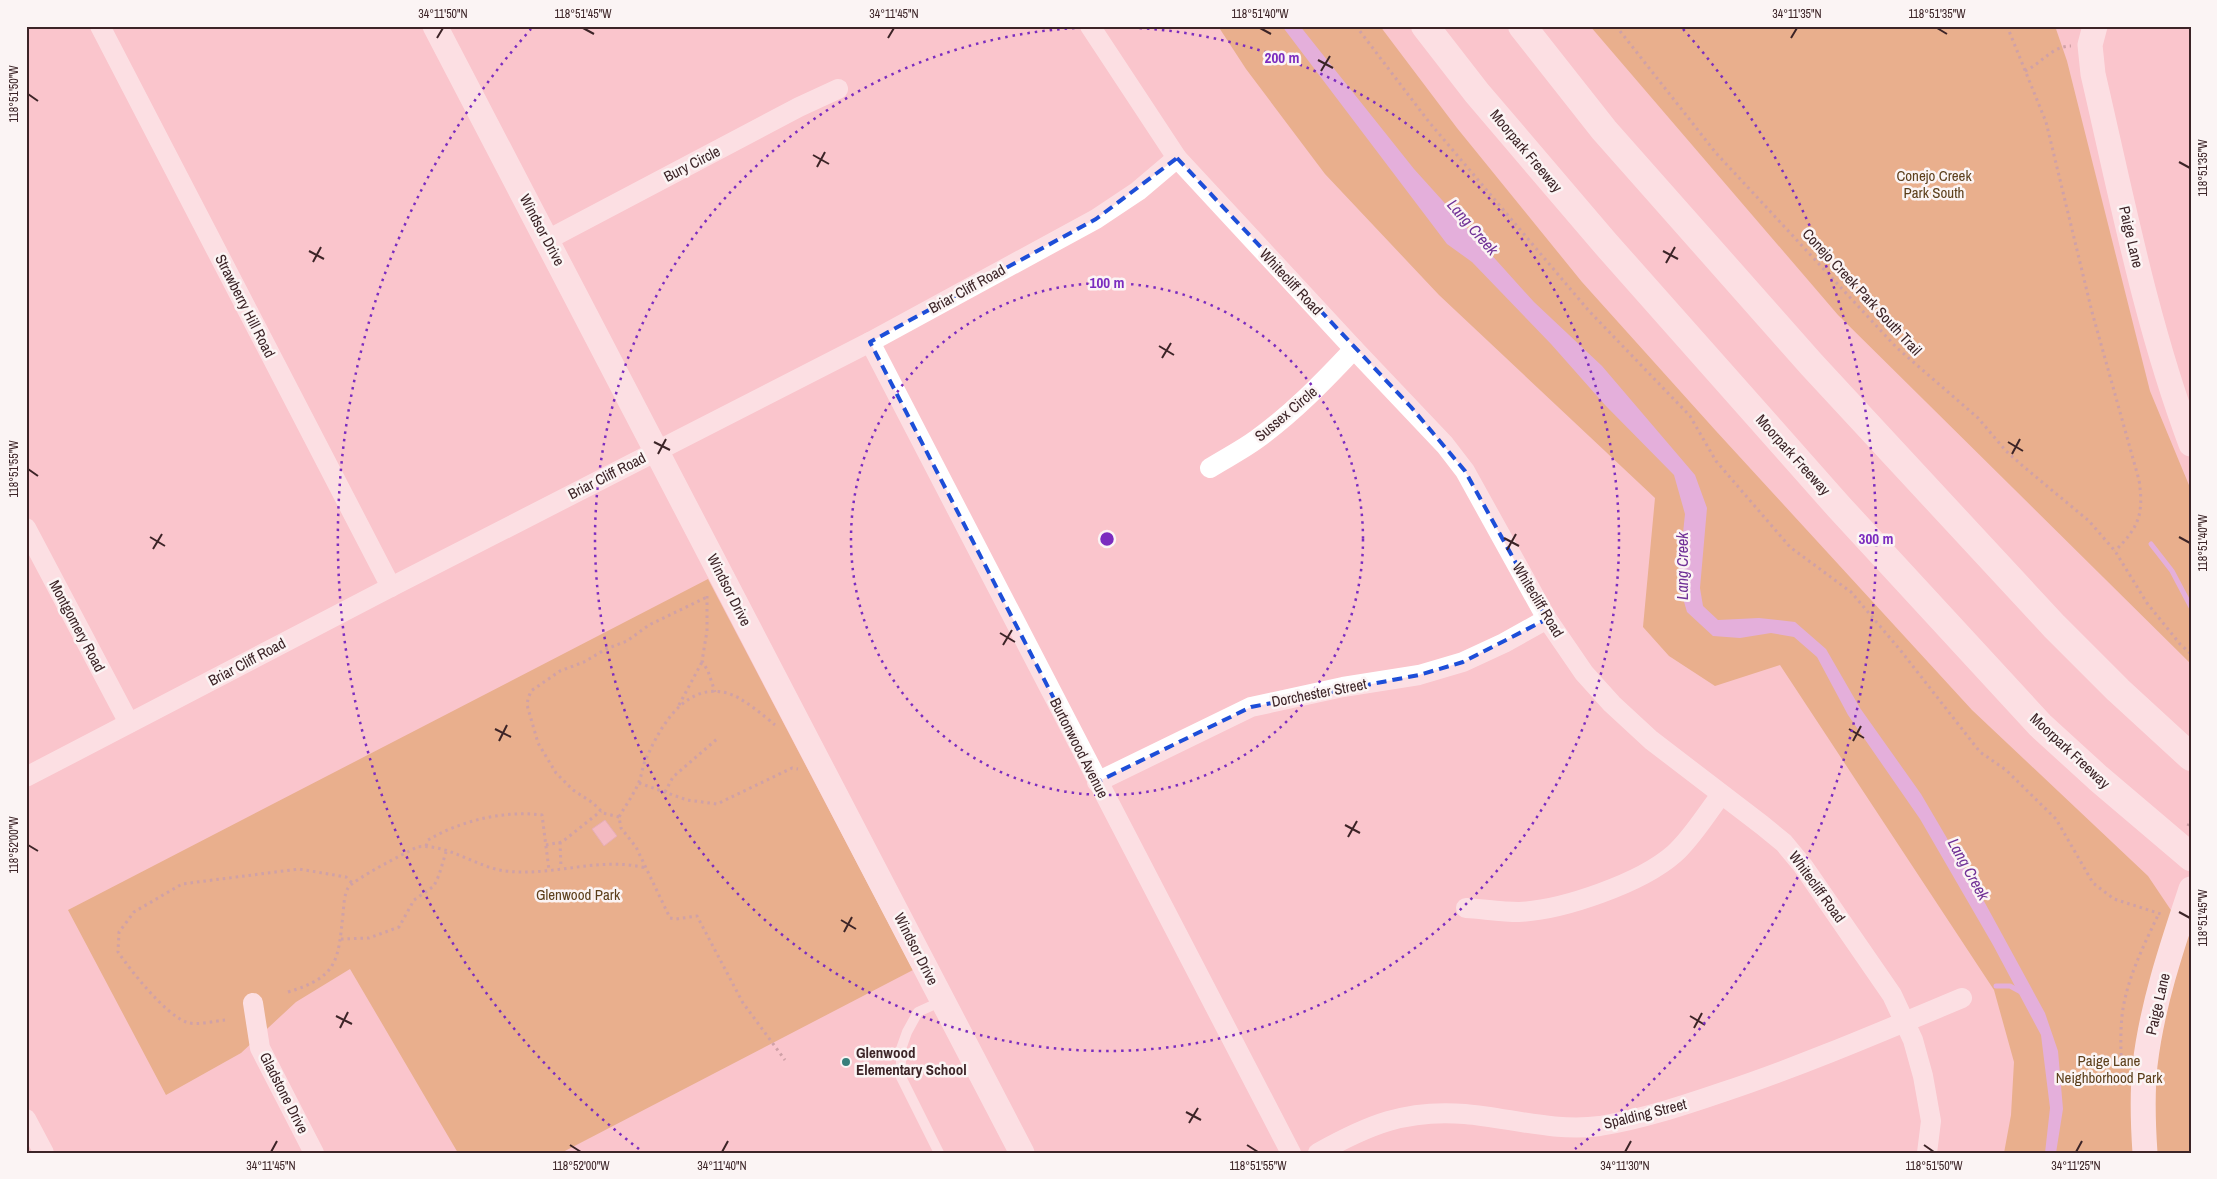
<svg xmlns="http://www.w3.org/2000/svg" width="2217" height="1179" viewBox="0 0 2217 1179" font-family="'Archivo Narrow',sans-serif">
  <rect width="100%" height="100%" fill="#fac5cc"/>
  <g fill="#d49441">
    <path d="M 1218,26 L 1380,26 L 1457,128 L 1582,282 L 1716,431 L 1972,710 L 2148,876 L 2191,940 L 2191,1153 L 2004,1153 L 2011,1115 L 2014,1062 L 1994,990 L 1780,665 L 1715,686 L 1669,656 L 1643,627 L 1655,498 L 1439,295 L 1325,174 L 1246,69 Z"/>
    <path d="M 1590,26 L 2055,26 L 2067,61 L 2150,391 L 2191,490 L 2191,664 L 1838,315 Z"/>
    <path d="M 708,579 L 913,970 L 561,1153 L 458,1153 L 350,969 L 296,1002 L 241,1053 L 166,1095 L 68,910 Z"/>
  </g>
  <path fill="#c995ee" d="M 1282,26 L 1300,26 L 1414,169 L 1534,302 L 1602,366 L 1695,475 L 1707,508 L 1700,588 L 1703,606 L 1718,620 L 1759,618 L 1795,622 L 1826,649 L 1860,708 L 1921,794 L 1985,903 L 2045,1013 L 2058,1051 L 2063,1109 L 2056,1153 L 2045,1153 L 2050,1108 L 2041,1035 L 1993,945 L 1920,819 L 1848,715 L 1817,657 L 1794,637 L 1771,633 L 1740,638 L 1713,636 L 1687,612 L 1678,581 L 1685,514 L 1674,475 L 1605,405 L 1551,344 L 1472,262 L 1447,244 Z"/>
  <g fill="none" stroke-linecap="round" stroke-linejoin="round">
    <g stroke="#c995ee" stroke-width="5">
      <path d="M 2151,544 L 2172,571 L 2191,607"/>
      <path d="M 1996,986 L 2010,986 L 2021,992"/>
    </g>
  </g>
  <path fill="#eaaab3" stroke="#d0929b" d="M 605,820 L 617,836 L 604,846 L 592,829 Z"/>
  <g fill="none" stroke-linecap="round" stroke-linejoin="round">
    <g stroke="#9d767b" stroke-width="3" stroke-dasharray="2.5 4" stroke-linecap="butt">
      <path d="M 1356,26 L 1429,122 L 1589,311 L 1690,416 L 1716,461 L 1790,547 L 1851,592 L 1901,651 L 1980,752 L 2006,770 L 2056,819 L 2093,883 L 2114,899 L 2161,914"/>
      <path d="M 1616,26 L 1716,153 L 1896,347 L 1978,418 L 2006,451 L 2024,467 L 2089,521 L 2115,551 L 2147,603 L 2180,644 L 2191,654"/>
      <path d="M 2007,26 L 2046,122 L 2092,312 L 2139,480 C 2144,514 2139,527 2115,551"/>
      <path d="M 2025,71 C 2042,63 2052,46 2071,46"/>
      <path d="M 707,596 L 707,631 L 702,661 L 708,671 L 715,692"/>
      <path d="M 679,705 L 702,662"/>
      <path d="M 775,725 C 763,715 742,697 727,693 C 685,682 660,727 646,759 C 642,767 642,776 638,784 C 633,796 625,806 619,817 L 621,828 L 636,847 L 670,918 L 676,919 L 697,916 L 743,1003 L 785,1060"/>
      <path d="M 639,783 L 687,800 L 717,804 L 792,768 L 798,769"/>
      <path d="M 665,792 L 673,777 L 717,739"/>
      <path d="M 619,817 L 603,813 L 593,803 L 573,790 L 556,773 L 538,743 L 527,705 L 528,699 L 531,691 L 560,671 L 584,662 L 606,649 L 627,641 L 649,625 L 707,597"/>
      <path d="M 2188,826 L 2191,818"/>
      <path d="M 560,842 L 561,868"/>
      <path d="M 546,845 L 562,842 L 601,811"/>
      <path d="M 426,846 L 428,840 C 460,821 504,810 542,815 L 549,870"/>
      <path d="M 341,939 L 369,938 L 399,927 L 414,900 L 434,886 L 439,875 L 446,852"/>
      <path d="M 288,992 C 338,977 338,961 343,914 C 344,905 344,895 348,888 C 355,878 404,854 417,847 C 447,843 476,867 505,871 C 553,877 599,856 646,868"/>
      <path d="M 225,1020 C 214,1021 196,1026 186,1022 C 165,1014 131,971 118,952 L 119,932 L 134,912 L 182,884 L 299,869 L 346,877 L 352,883"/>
      <path d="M 2122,1075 C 2121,1055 2120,1035 2122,1016 C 2126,980 2144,945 2159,913"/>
    </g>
    <path stroke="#fff" stroke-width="10" d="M 939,1153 L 901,1077 L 901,1049 L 907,1032 L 918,1012 L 942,1001"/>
    <g stroke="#fff" stroke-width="20">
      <path d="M 100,26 L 391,587"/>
      <path d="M 1090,26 L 1177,158 L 1354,349 L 1445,445 L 1465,471 L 1547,619 L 1584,673 L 1612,704 L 1651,740 L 1762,825 L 1784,843 L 1803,866 L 1892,995 L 1913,1040 L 1923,1076 L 1931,1121 L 1927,1153"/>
      <path d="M 547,240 L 799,107 L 838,89"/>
      <path d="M 870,342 L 1291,1153"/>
      <path d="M 1210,468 C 1226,458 1242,450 1257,439 C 1293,413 1323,382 1354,349"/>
      <path d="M 26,528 L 129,723"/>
      <path d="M 26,777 L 391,587 L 870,342 L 1096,219 L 1138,191 L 1177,158"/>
      <path d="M 1097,782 L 1251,707 L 1343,687 L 1419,675 L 1463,662 L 1504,643 L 1547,619"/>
      <path d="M 1466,908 C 1483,909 1501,912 1519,912 C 1563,910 1641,883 1674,854 C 1692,838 1706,814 1721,795"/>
      <path d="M 253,1003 L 260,1048 L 314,1153"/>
      <path d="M 26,1119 L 44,1153"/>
      <path d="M 1318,1153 C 1368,1125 1406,1109 1465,1114 C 1510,1118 1554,1132 1600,1126 C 1642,1119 1682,1106 1723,1092 C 1804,1065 1883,1031 1962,998"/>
    </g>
    <g stroke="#fff" stroke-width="25">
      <path d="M 435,26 L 1022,1153"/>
      <path d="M 2095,26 L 2090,45 L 2093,74 C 2122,199 2146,324 2191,444"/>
      <path d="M 2145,1153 C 2143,1124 2142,1094 2145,1065 C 2152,1005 2172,946 2191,889"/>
    </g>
    <g stroke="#fff" stroke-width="28">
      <path d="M 1425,26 L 1477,93 L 1605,243 L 1839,507 L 2040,725 L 2098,778 L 2191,857"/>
      <path d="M 1522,26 L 1604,130 L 1812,365 L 2054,626 L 2118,690 L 2191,757"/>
    </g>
  </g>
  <path d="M0 0H2217V1179H0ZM 1177,158 L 1411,407 L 1465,471 L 1547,619 L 1463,662 L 1419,675 L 1251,707 L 1097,782 L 870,342 L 1096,219 Z" fill="#fac5cc" fill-opacity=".55" fill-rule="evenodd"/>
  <path fill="none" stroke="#1d4ed8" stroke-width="4" stroke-dasharray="10 6" stroke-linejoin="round" d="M 1177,158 L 1411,407 L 1465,471 L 1547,619 L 1463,662 L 1419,675 L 1251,707 L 1097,782 L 870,342 L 1096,219 Z"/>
  <path fill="none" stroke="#3c2427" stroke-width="2" d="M 583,28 L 594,34M 1260,28 L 1271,34M 1937,28 L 1947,34M 437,38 L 443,28M 888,38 L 894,28M 1791,38 L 1797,28M 1318,60 L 1333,68M 1321,71 L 1330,56M 28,94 L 38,101M 813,155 L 829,164M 2179,162 L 2190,168M 817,167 L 825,152M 309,251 L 324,259M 1663,251 L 1678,259M 313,262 L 321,247M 1666,263 L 1675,247M 1159,346 L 1174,355M 1162,358 L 1171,343M 654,442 L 670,450M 2008,442 L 2023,451M 658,454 L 666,439M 2012,454 L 2020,439M 28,469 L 38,476M 150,537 L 165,546M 2179,537 L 2190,543M 1504,538 L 1519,546M 153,549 L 162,534M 1507,550 L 1516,534M 1000,633 L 1015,642M 1003,645 L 1012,630M 495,729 L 511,737M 1849,729 L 1864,738M 499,741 L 507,725M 1853,741 L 1861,726M 1345,825 L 1360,833M 1348,837 L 1357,821M 28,845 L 38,851M 2179,912 L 2190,918M 841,920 L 856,929M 844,932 L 852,917M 336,1016 L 352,1024M 1690,1016 L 1705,1025M 340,1028 L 348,1012M 1694,1028 L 1702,1013M 1186,1112 L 1201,1120M 1189,1123 L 1198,1108M 570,1145 L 581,1152M 1247,1145 L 1258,1152M 1924,1145 L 1934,1152M 271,1152 L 277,1141M 722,1152 L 728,1141M 1625,1152 L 1631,1141M 2076,1152 L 2082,1141"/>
  <g fill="none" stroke="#7b2cbf" stroke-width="2.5" stroke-dasharray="2.5 5">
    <circle cx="1107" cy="539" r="256"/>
    <circle cx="1107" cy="539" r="512"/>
    <path d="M639 1149A769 769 0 0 1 531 29M1683 29A769 769 0 0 1 1575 1149"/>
  </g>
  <circle fill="#387f7b" stroke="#fbf4f4" stroke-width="2" cx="846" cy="1062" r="5"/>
  <g text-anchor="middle" stroke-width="5" stroke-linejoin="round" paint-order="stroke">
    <g font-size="15" fill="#3c2427" stroke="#fbf4f4">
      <text transform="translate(1526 151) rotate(50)" y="5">Moorpark Freeway</text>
      <text transform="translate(692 164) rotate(-27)" y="5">Bury Circle</text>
      <text transform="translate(542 230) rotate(62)" y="5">Windsor Drive</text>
      <text transform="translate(2131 237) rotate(77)" y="5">Paige Lane</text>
      <text transform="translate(1291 282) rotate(47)" y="5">Whitecliff Road</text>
      <text transform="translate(967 289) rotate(-29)" y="5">Briar Cliff Road</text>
      <text transform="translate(1862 292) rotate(47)" y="5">Conejo Creek Park South Trail</text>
      <text transform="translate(245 306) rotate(63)" y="5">Strawberry Hill Road</text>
      <text transform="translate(1286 414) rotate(-40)" y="5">Sussex Circle</text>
      <text transform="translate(1793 455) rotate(48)" y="5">Moorpark Freeway</text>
      <text transform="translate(607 476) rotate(-27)" y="5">Briar Cliff Road</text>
      <text transform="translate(729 590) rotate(63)" y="5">Windsor Drive</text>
      <text transform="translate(1538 600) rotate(59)" y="5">Whitecliff Road</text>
      <text transform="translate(77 626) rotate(62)" y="5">Montgomery Road</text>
      <text transform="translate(247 662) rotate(-28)" y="5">Briar Cliff Road</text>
      <text transform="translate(1319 693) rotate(-11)" y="5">Dorchester Street</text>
      <text transform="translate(1079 748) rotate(63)" y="5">Burtonwood Avenue</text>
      <text transform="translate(2070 751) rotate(43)" y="5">Moorpark Freeway</text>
      <text transform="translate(1817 887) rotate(54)" y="5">Whitecliff Road</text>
      <text transform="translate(916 949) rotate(63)" y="5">Windsor Drive</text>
      <text transform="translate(2158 1004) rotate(-77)" y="5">Paige Lane</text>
      <text transform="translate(284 1093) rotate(63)" y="5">Gladstone Drive</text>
      <text transform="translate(1645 1114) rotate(-14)" y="5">Spalding Street</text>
    </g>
    <g font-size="15" fill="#5b3e1a" stroke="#fbf4f4">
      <text x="1934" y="181">Conejo Creek<tspan x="1934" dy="17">Park South</tspan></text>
      <text x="578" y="900">Glenwood Park</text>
      <text x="2109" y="1066">Paige Lane<tspan x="2109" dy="17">Neighborhood Park</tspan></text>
    </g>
    <g font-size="15" font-weight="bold" fill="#3c2427" stroke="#fbf4f4" text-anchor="start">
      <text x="856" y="1058">Glenwood<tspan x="856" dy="17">Elementary School</tspan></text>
    </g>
    <g font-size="16" font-style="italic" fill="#703096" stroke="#fbf4f4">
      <text transform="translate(1473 227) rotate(49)" y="6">Lang Creek</text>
      <text transform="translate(1682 566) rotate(-90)" y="6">Lang Creek</text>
      <text transform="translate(1969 869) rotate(61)" y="6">Lang Creek</text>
    </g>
  </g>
  <circle cx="1107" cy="539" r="8" fill="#7b2cbf" stroke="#fbf4f4" stroke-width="2.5"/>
  <g font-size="15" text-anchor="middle" font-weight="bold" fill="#7b2cbf" stroke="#fbf4f4" stroke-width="5" stroke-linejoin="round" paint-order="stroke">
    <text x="1282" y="63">200 m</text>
    <text x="1107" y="288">100 m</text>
    <text x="1876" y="544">300 m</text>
  </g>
  <rect width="2217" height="1179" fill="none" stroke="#fbf4f4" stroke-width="55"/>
  <rect x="28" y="28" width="2162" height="1124" fill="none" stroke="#3c2427" stroke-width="2"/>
  <g font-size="12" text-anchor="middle" fill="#3c2427">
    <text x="443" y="18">34°11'50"N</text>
    <text x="583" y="18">118°51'45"W</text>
    <text x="894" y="18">34°11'45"N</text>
    <text x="1260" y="18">118°51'40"W</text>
    <text x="1797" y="18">34°11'35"N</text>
    <text x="1937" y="18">118°51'35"W</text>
    <text transform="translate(14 94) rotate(-90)" y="4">118°51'50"W</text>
    <text transform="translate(2203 168) rotate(-90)" y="4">118°51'35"W</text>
    <text transform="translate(14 469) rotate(-90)" y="4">118°51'55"W</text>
    <text transform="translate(2203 543) rotate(-90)" y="4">118°51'40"W</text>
    <text transform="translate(14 845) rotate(-90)" y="4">118°52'00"W</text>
    <text transform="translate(2203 918) rotate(-90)" y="4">118°51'45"W</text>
    <text x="271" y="1170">34°11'45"N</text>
    <text x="581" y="1170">118°52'00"W</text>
    <text x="722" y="1170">34°11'40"N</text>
    <text x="1258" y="1170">118°51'55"W</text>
    <text x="1625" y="1170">34°11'30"N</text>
    <text x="1934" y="1170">118°51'50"W</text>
    <text x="2076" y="1170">34°11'25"N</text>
  </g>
</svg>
